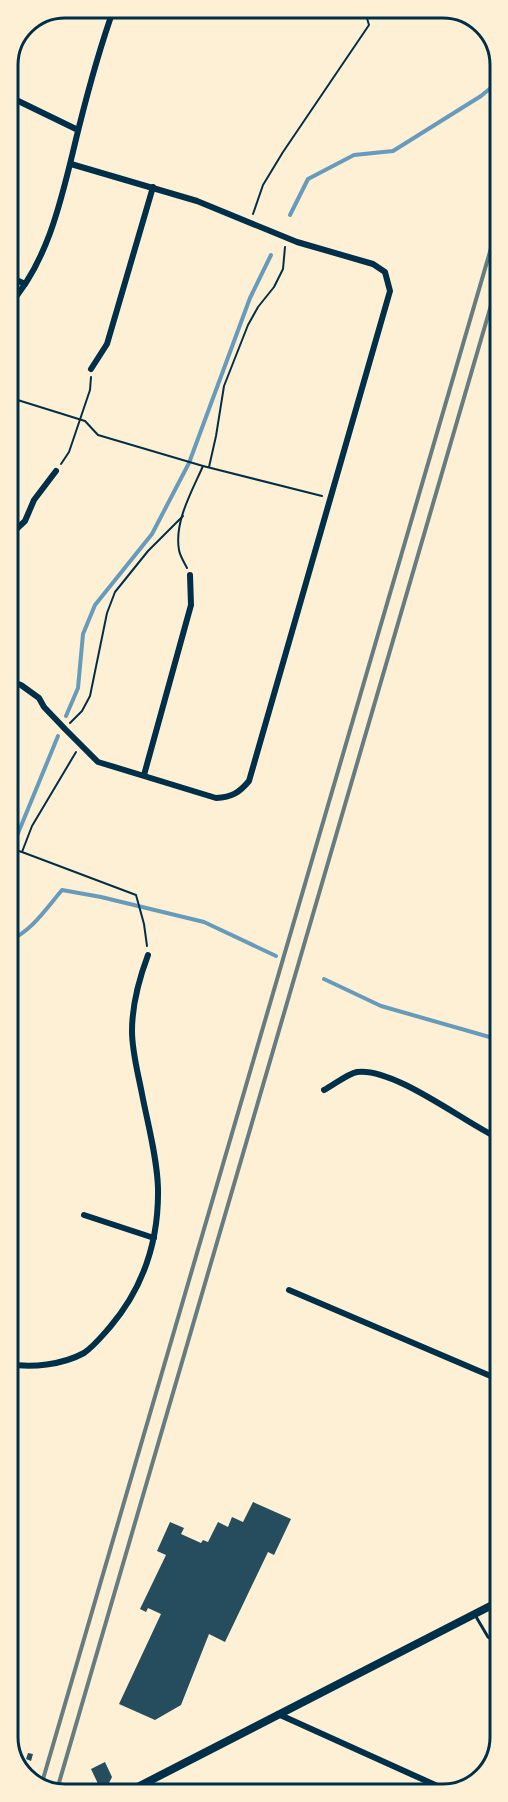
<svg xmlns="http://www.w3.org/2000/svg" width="508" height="1802" viewBox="0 0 508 1802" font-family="Poppins,sans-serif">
  <rect width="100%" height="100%" fill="#fdf0d5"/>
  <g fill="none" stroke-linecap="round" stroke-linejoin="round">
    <g stroke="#669bbc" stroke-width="4">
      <path d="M 290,215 L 308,179 L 354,155 L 393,151 L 481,96 L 499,81"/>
      <path d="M 66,716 L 78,688 L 83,634 L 95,605 L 152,534 L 189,463 L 250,298 L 271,255"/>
      <path d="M 14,843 L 58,736"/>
      <path d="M 8,856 L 9,855"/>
      <path d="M 8,941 C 31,932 46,909 62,890 L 101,897 L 204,922 L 276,956"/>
      <path d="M 324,979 L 381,1006 L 500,1040"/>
    </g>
  </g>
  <g fill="#264d5e">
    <path d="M 500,1499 L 500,1531 L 496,1523 L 500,1522 L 491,1504 Z"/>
    <path d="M 253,1502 L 291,1519 L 274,1555 L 268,1552 L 225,1642 L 209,1634 L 181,1705 L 155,1720 L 119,1704 L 161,1614 L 148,1608 L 146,1612 L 140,1609 L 166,1555 L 157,1551 L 170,1522 L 184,1528 L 181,1534 L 201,1543 L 203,1540 L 208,1542 L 218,1522 L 228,1527 L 232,1517 L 243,1522 Z"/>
    <path d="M 28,1753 L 33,1754 L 31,1761 L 26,1759 Z"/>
    <path d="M 105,1762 L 112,1777 L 109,1783 L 100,1788 L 91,1769 Z"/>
  </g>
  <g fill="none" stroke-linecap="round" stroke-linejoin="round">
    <g stroke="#003049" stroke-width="2">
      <path d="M 253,214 L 263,185 L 283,152 L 369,25 L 364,8"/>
      <path d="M 8,397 L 85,421 L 98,435 L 203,466 L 322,496"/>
      <path d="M 61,464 L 69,452 L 90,390 L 91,377"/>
      <path d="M 209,467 L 216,436 L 224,386 L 248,325 L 258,307 L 274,287 L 283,269 L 285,247"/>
      <path d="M 187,568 C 184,562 180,556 179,550 C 174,522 192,491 203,466"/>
      <path d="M 70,723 L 82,711 L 90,696 L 107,613 L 115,592 L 148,551 L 183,516"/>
      <path d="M 8,848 L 22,852 L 136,895 L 144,924 L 147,946"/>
      <path d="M 22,852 L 32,826 L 76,752"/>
    </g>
    <path stroke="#003049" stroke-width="3" d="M 475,1615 L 488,1637 L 500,1645"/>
    <g stroke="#003049" stroke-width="6">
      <path d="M 8,96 L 78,130"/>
      <path d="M 8,276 L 25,284"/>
      <path d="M 8,306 C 51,260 64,187 79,127 C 89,87 100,47 114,8"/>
      <path d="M 91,369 L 107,344 L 153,187"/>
      <path d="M 8,537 L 25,521 L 34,500 L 56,471"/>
      <path d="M 8,680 L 21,685 L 39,698 L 44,707 L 65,729 L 98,762 L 216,798 C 232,797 239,793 249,781 L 390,291 L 385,272 L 373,264 L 297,242 L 197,201 L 71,164"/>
      <path d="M 144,775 L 191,605 L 190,575"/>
      <path d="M 324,1090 C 334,1085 347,1074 357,1072 C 394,1067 465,1123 500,1139"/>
      <path d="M 84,1215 L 154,1238"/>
      <path d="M 289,1290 L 500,1380"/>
      <path d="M 8,1364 C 32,1368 62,1365 84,1353 C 94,1346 102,1336 110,1327 C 143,1288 159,1240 158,1188 C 157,1157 148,1125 142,1094 C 138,1073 132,1052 132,1031 C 132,1005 139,979 148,955"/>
      <path d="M 278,1714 L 453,1793"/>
    </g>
    <path stroke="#003049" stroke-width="8" d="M 124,1794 L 500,1601"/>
    <g stroke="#657d81" stroke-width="4">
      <path d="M 41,1786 L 499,221"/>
      <path d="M 56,1793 L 499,278"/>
    </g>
  </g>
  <path d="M0 0H508V1802H0ZM65 18H443A47 47 0 0 1 490 65V1737A47 47 0 0 1 443 1784H65A47 47 0 0 1 18 1737V65A47 47 0 0 1 65 18Z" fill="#fdf0d5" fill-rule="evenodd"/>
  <path fill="none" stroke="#003049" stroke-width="3" d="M65 18H443A47 47 0 0 1 490 65V1737A47 47 0 0 1 443 1784H65A47 47 0 0 1 18 1737V65A47 47 0 0 1 65 18Z"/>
</svg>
